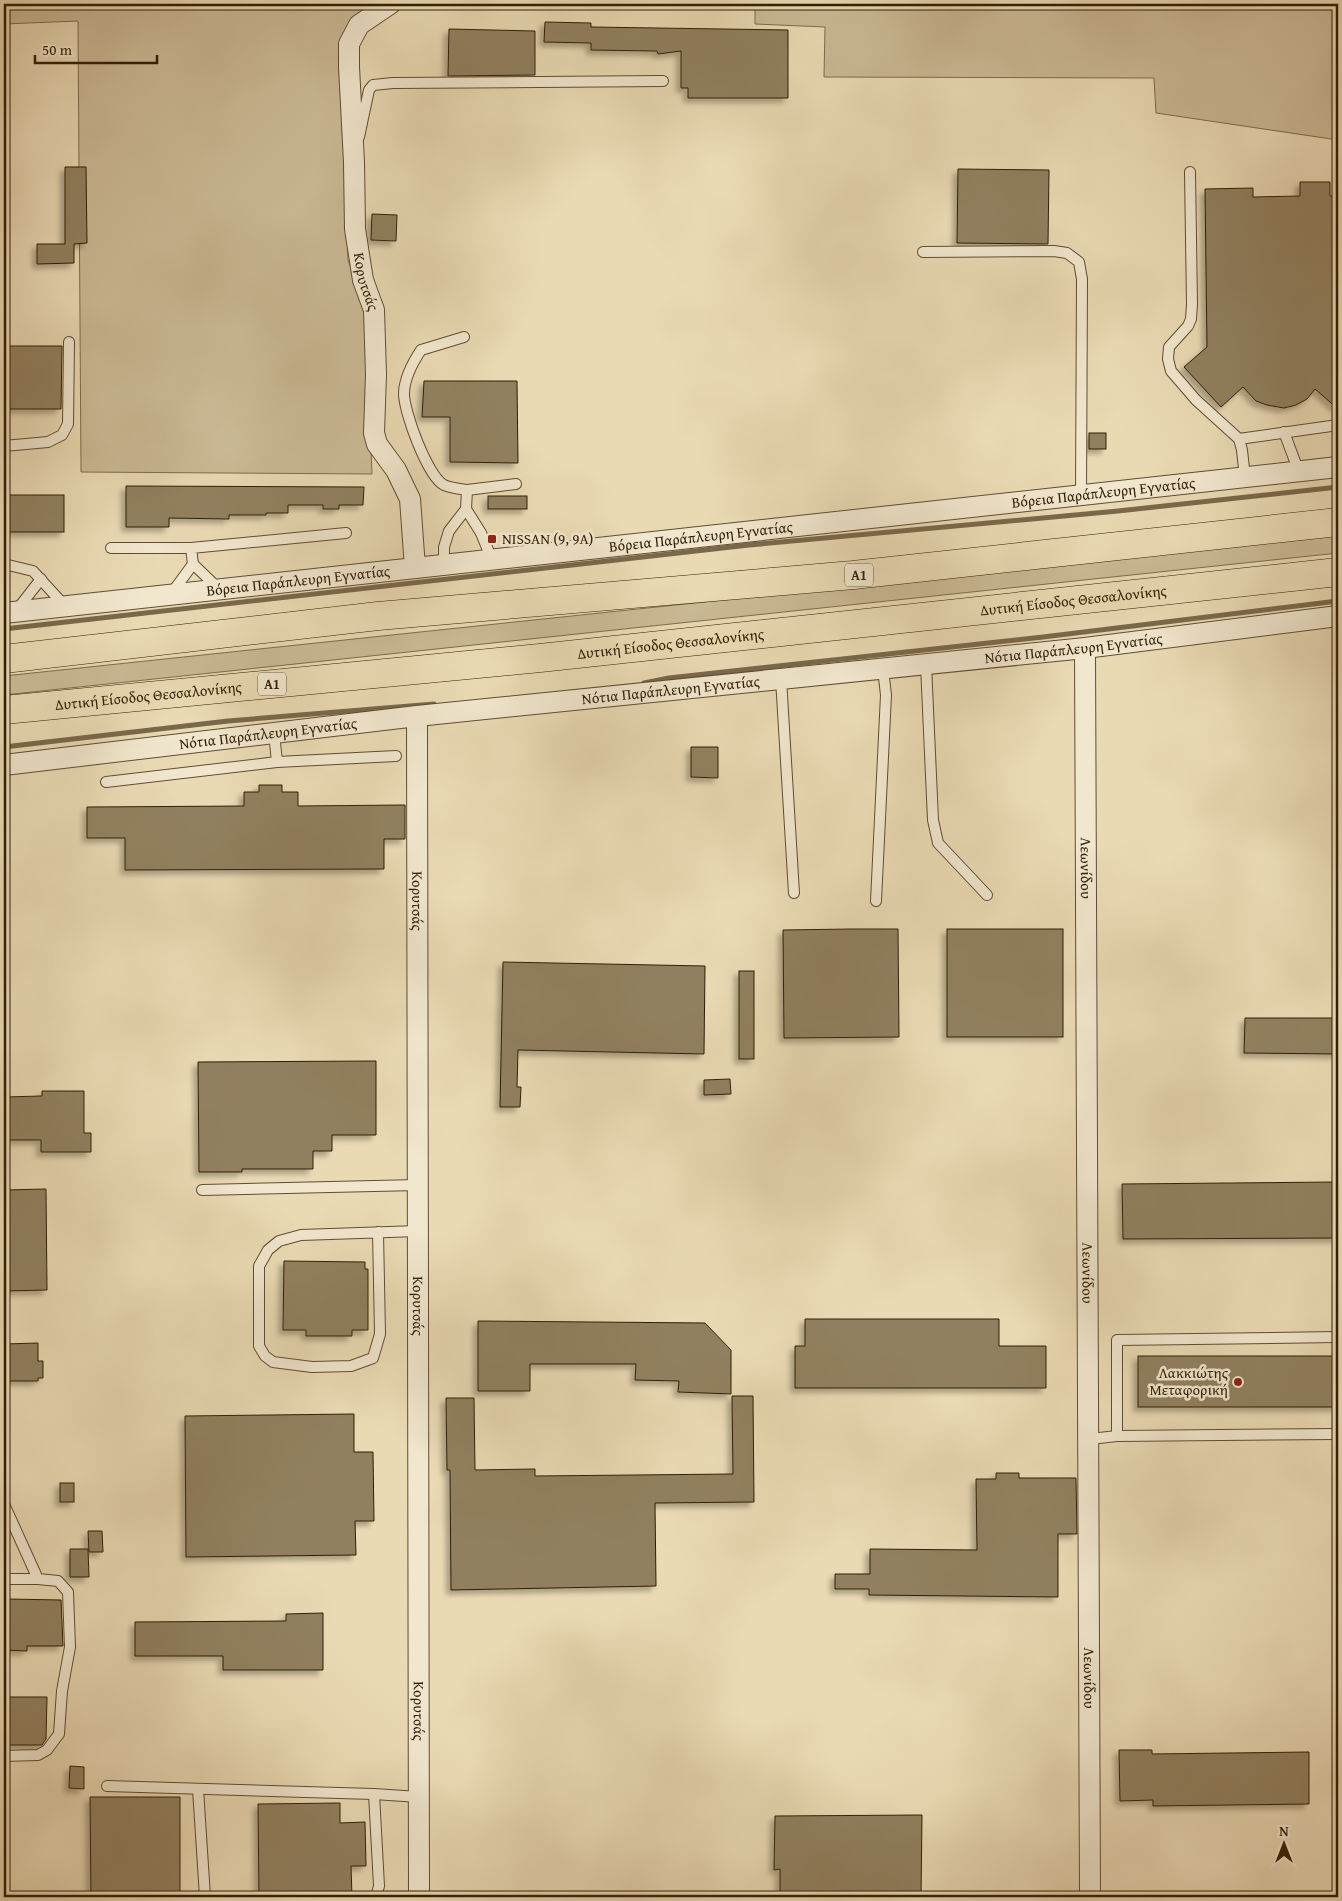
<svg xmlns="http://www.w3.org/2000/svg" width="1342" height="1901" viewBox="0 0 1342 1901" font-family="'Gentium Book Plus',serif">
  <defs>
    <filter id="shadow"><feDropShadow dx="-4.5" dy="4.5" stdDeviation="2.5" flood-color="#0004"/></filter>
  </defs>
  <rect width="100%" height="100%" fill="#eadab4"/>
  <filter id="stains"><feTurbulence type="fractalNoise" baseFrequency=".004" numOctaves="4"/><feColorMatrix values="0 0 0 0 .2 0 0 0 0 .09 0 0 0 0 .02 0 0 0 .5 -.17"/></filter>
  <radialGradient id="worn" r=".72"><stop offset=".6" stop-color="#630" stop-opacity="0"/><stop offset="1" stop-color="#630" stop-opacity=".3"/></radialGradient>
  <g fill="#cbba96" stroke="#7e6c4e">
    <path d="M 4,4 L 371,4 L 340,48 L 348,260 L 366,313 L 372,474 L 81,472 L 78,21 L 4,24 Z"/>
    <path d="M 755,4 L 1338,4 L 1338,140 L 1156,113 L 1154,78 L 824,77 L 825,27 L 755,24 Z"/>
    <path d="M 1338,535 L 1338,553 L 4,695 L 4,676 Z"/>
  </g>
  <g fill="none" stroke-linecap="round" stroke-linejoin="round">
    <g stroke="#7a684b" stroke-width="5">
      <path d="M 4,629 L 749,545 L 1118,511 L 1338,487"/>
      <path d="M 644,683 L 669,678 L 1043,637 L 1338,601"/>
      <path d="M 4,747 L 228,721 L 434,704"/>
    </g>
  </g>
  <g fill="#918060" stroke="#311e06" filter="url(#shadow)">
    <path d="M 545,22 L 591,23 L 591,27 L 788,30 L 788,98 L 688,98 L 688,88 L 681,88 L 681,51 L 658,54 L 657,51 L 591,50 L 591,43 L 544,42 Z"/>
    <path d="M 449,29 L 535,31 L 535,75 L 448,76 Z"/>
    <path d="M 65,167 L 86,167 L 87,243 L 74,244 L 74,263 L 37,264 L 37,244 L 65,244 Z"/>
    <path d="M 958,169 L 1049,170 L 1048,244 L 957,243 Z"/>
    <path d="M 1300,182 L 1330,182 L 1330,196 L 1338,196 L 1338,409 L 1315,389 L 1307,399 L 1296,405 L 1284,408 L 1267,405 L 1256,401 L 1243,387 L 1221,407 L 1184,367 L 1207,347 L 1205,189 L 1253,188 L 1253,197 L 1300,196 Z"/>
    <path d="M 372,214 L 397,215 L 396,241 L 371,240 Z"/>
    <path d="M 4,346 L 62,346 L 61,409 L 4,409 Z"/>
    <path d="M 424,381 L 517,381 L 518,463 L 450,462 L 450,417 L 422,417 Z"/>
    <rect x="1089" y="433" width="17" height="16"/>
    <path d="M 126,486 L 364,487 L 363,505 L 339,505 L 339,509 L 323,509 L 323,505 L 288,505 L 288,513 L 266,513 L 266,515 L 229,515 L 229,519 L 169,518 L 169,527 L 126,527 Z"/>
    <rect x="4" y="495" width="60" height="37"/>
    <rect x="488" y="496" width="39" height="13"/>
    <path d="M 691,747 L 718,747 L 718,778 L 691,777 Z"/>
    <path d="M 259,785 L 282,785 L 282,792 L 298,792 L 298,806 L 405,805 L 405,839 L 384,839 L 384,869 L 125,870 L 125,838 L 87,838 L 87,807 L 244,806 L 244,792 L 259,792 Z"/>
    <path d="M 852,929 L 898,929 L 899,1037 L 784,1038 L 783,930 Z"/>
    <rect x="947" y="929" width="116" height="108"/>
    <path d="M 503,962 L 705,966 L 704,1054 L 518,1050 L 517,1087 L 521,1087 L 520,1107 L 500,1107 Z"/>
    <rect x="739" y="971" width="15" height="88"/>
    <path d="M 1245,1018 L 1338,1018 L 1338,1054 L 1244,1053 Z"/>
    <path d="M 376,1061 L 376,1135 L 332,1135 L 332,1151 L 313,1151 L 313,1169 L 242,1169 L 242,1172 L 199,1172 L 198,1062 Z"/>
    <path d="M 730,1079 L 731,1094 L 704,1095 L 704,1080 Z"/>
    <path d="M 42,1091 L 84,1091 L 84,1133 L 91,1133 L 91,1152 L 41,1152 L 41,1140 L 4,1140 L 4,1097 L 42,1096 Z"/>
    <path d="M 1338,1182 L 1338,1238 L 1123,1239 L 1122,1184 Z"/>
    <path d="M 46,1189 L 47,1290 L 4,1291 L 4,1190 Z"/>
    <path d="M 284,1261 L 365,1262 L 365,1269 L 368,1269 L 368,1330 L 352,1330 L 352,1336 L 306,1336 L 306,1330 L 283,1330 Z"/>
    <path d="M 805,1319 L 999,1319 L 999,1346 L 1046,1346 L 1046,1388 L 795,1388 L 795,1346 L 805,1346 Z"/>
    <path d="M 478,1321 L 705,1323 L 731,1350 L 731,1394 L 678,1392 L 679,1381 L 635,1380 L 636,1364 L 530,1364 L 530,1391 L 478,1391 Z"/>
    <path d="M 38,1343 L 38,1361 L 43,1361 L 43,1378 L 38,1378 L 38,1381 L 4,1381 L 4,1344 Z"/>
    <rect x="1138" y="1356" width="200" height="51"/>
    <path d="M 732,1396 L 753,1396 L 754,1502 L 655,1503 L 656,1586 L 451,1590 L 450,1470 L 447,1470 L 446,1398 L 474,1398 L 475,1470 L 535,1469 L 535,1476 L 733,1474 Z"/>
    <path d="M 354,1414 L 354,1452 L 373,1452 L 374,1521 L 355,1521 L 356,1555 L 186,1557 L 185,1416 Z"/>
    <path d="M 996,1473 L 1019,1473 L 1019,1478 L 1076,1478 L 1077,1534 L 1058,1534 L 1058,1597 L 869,1595 L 869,1589 L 835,1589 L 835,1574 L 870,1574 L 870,1549 L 977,1550 L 976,1479 L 996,1479 Z"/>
    <rect x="60" y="1483" width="14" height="19"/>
    <path d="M 88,1531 L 102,1531 L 103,1552 L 89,1552 Z"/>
    <path d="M 70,1549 L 88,1549 L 89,1577 L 70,1577 Z"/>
    <path d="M 8,1599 L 61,1600 L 63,1646 L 27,1646 L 27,1651 L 4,1650 L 4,1602 L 8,1602 Z"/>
    <path d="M 323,1613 L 323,1670 L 223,1670 L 223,1656 L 135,1656 L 135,1622 L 286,1621 L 286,1614 Z"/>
    <path d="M 4,1697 L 47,1697 L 46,1739 L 42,1745 L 4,1745 Z"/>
    <path d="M 1119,1750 L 1152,1750 L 1152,1754 L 1309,1752 L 1309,1804 L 1153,1806 L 1153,1800 L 1120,1801 Z"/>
    <path d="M 70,1766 L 84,1767 L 84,1789 L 69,1788 Z"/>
    <path d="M 90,1797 L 180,1797 L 180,1897 L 91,1897 Z"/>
    <path d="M 340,1803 L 340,1823 L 365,1822 L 366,1866 L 351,1866 L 352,1897 L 259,1897 L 258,1804 Z"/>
    <path d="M 922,1815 L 921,1897 L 780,1897 L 780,1869 L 774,1870 L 775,1816 Z"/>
  </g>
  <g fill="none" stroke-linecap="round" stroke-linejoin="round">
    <defs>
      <g id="lane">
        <path d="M 359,137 L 369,90 L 373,85 L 393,83 L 663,81"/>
        <path d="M 1190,172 L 1192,304 L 1191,319 L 1188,326 L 1169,347 L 1168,359 L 1171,371 L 1196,400 L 1239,439 L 1242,450 L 1245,478"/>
        <path d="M 923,252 L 1054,251 L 1067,253 L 1079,262 L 1082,279 L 1081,497"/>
        <path d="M 1284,432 L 1299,472"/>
        <path d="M 1239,439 L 1338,425"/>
        <path d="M 4,446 L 48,442 L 62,435 L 68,424 L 69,342"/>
        <path d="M 467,490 L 516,484"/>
        <path d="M 466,509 L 481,533 L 492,560"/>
        <path d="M 111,548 L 191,548"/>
        <path d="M 4,564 L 33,571 L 65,606"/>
        <path d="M 193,564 L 191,548 L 346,533"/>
        <path d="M 444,565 L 444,547 L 449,531 L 466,509 L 467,490 C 460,489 451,488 444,485 C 428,477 403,411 404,392 C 405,377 413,362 421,350 L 464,337"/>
        <path d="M 171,594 L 193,564 L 219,589"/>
        <path d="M 16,611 L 41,579"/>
        <path d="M 926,665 L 933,820 L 938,843 L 987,895"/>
        <path d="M 781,679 L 794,893"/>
        <path d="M 274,733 L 277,762"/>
        <path d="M 106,782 L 277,762 L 396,756"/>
        <path d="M 876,901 L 886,695 L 883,669"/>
        <path d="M 202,1190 L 418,1185"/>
        <path d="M 378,1232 L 380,1334 L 373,1358 L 351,1366 L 312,1367 L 273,1362 L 265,1356 L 259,1346 L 259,1266 L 268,1250 L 279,1241 L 301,1235 L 418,1231"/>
        <path d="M 1117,1436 L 1117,1340 L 1338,1337"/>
        <path d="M 1090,1439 L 1117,1436 L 1338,1434"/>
        <path d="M 4,1504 L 38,1579 L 58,1581 L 68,1592 L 70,1647 L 62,1691 L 59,1734 L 47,1750 L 38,1755 L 4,1756"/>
        <path d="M 4,1579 L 38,1579"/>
        <path d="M 107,1786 L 374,1794 L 419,1797"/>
        <path d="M 198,1789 L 205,1897"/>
        <path d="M 374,1794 L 379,1886 L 376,1897"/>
      </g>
      <g id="street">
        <path id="s1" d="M 390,4 L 359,25 L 349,44 L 349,67 L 354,162 L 355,229 L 363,280 L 374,310 L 376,374 L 374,433 L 377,444 L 396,470 L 410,499 L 415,568"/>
        <path id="s2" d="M 4,613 L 1338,467"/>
        <path id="s3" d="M 1085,648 L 1090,1897"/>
        <path id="s4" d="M 417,716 L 419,1897"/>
        <path id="s5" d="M 4,765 L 417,716 L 1085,648 L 1338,616"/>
      </g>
      <g id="highway">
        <path d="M 4,659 L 378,616 L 853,575 L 1338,522"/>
        <path id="s6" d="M 4,710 L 540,658 L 1338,572"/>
      </g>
    </defs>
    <use href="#lane" stroke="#5f4d32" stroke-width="12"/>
    <use href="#street" stroke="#5f4d32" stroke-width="22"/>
    <use href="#highway" stroke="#311e06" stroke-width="29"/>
    <use href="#lane" stroke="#f1e7ce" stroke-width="10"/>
    <use href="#street" stroke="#f1e7ce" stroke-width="20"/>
    <use href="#highway" stroke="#eadab4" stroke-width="28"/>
  </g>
  <g fill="#8f2418" stroke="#f1e7ce" stroke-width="2">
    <rect x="487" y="534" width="10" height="10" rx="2.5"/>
    <circle cx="1238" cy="1382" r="5"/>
  </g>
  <g text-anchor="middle" stroke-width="5" stroke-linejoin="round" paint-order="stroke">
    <g fill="#f1e7ce" stroke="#6b5a42" stroke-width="1">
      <rect x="845" y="563.5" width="28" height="23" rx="4"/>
      <rect x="258" y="672.5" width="28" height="23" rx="4"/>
    </g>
    <g font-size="14" font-weight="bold" fill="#311e06">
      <text x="859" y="580">Α1</text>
      <text x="272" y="689">Α1</text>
    </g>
    <g font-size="15" fill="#311e06" stroke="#f1e7ce">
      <text dy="5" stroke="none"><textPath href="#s1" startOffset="298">Κορυτσάς</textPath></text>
      <text dy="5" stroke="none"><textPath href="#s2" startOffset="1106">Βόρεια Παράπλευρη Εγνατίας</textPath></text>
      <text dy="5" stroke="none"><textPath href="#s2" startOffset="701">Βόρεια Παράπλευρη Εγνατίας</textPath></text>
      <text dy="5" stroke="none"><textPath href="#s2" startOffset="296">Βόρεια Παράπλευρη Εγνατίας</textPath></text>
      <text dy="5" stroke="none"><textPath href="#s6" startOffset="1075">Δυτική Είσοδος Θεσσαλονίκης</textPath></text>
      <text dy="5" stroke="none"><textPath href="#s6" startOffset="670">Δυτική Είσοδος Θεσσαλονίκης</textPath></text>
      <text dy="5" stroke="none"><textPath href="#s5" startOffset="1076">Νότια Παράπλευρη Εγνατίας</textPath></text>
      <text dy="5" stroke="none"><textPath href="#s5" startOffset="671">Νότια Παράπλευρη Εγνατίας</textPath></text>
      <text dy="5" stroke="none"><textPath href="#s6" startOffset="145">Δυτική Είσοδος Θεσσαλονίκης</textPath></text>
      <text dy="5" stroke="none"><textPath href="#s5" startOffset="266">Νότια Παράπλευρη Εγνατίας</textPath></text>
      <text dy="5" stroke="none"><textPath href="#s3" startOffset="220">Λεωνίδου</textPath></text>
      <text dy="5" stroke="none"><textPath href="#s4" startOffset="185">Κορυτσάς</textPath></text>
      <text dy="5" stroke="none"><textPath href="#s3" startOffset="625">Λεωνίδου</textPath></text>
      <text dy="5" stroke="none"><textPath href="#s4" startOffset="590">Κορυτσάς</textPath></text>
      <text dy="5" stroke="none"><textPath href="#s3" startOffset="1030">Λεωνίδου</textPath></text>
      <text dy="5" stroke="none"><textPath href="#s4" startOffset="995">Κορυτσάς</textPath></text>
    </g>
    <g font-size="15" fill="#311e06" stroke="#f1e7ce" text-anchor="start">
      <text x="502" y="544">NISSAN (9, 9Α)</text>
      <text x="1228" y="1378" text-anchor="end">Λακκιώτης<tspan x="1228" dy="17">Μεταφορική</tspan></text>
    </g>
  </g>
  <rect width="1342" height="1901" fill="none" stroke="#eadab4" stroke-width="20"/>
  <rect x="5" y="5" width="1332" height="1891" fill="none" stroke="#311e06" stroke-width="2.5"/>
  <rect x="10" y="10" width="1322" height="1881" fill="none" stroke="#311e06"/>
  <g transform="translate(1284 1844)" stroke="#f1e7ce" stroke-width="4" paint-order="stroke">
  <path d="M0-4L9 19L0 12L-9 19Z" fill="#311e06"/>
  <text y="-8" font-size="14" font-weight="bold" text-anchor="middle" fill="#311e06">N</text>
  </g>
  <path d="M35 55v8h122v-8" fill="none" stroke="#311e06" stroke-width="2.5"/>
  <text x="42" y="55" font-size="15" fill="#311e06" stroke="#f1e7ce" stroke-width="4" paint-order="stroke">50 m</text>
  <rect width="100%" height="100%" filter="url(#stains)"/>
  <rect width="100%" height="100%" fill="url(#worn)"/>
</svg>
